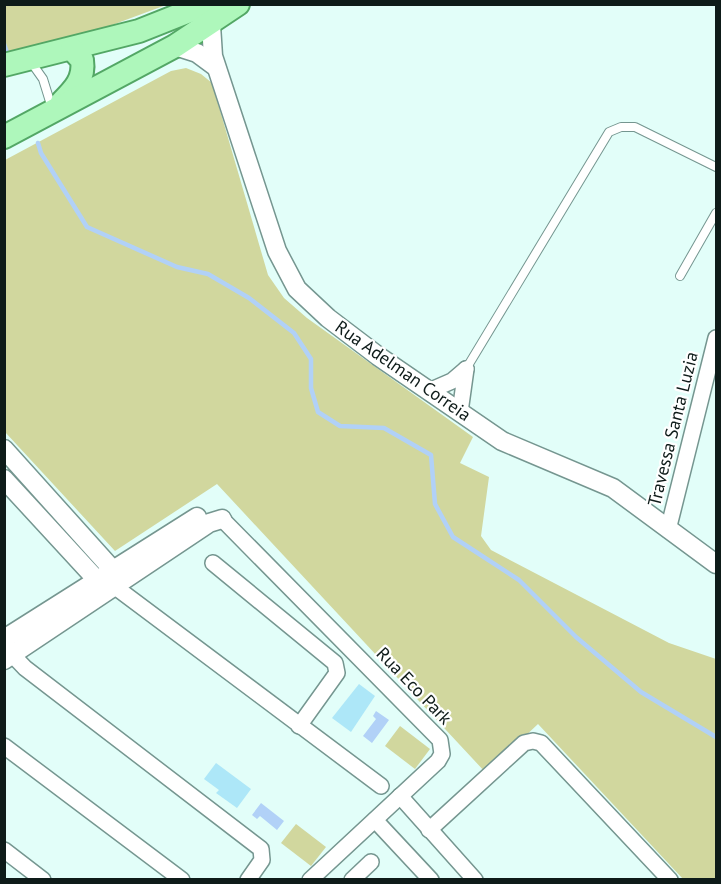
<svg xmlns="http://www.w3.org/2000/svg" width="721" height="884" viewBox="0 0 721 884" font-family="'PT Sans',sans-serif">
  <rect width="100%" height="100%" fill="#e2fef9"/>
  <g fill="#d1d79e">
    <path d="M 5,5 L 166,5 L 42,51 L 5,58 Z"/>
    <path d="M 186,68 L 201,74 L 212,83 L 268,275 L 284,298 L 307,318 L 473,437 L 460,463 L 489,477 L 481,536 L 491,550 L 669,643 L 716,659 L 716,879 L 683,879 L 538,724 L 486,773 L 217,484 L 115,551 L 5,432 L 5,160 L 171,71 Z"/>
    <path d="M 400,726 L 430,749 L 415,769 L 385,746 Z"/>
    <path d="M 296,824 L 326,847 L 311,866 L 281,843 Z"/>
  </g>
  <g fill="#b1d1f7">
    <path d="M 376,711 L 389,720 L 372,743 L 363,736 L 376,719 L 373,716 Z"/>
    <path d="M 261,803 L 284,821 L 277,830 L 260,816 L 257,819 L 252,815 Z"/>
  </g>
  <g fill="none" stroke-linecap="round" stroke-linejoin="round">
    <g stroke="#b1d1f7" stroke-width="4.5">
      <path d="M 4,44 L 8,55"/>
      <path d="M 38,143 L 41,153 L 87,227 L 177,267 L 208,274 L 249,298 L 294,333 L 311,359 L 311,388 L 318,412 L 340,426 L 384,428 L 431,455 L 435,504 L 453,537 L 519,580 L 576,637 L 641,692 L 716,737"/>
    </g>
  </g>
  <g fill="#ade7f8">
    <path d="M 359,684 L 375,696 L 351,732 L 332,718 Z"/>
    <path d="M 216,763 L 251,789 L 237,808 L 216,793 L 219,790 L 204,779 Z"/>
  </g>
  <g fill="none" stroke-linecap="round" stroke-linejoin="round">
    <defs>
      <g id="service">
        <path d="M 31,62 L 43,79 L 52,108"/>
        <path d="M 680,276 L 716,213"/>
        <path d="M 466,369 L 609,132 L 621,127 L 635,127 L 716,167"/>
      </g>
      <g id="minor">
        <path d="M 429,391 L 452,381 L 466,369"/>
        <path d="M 460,412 L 466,369"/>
        <path d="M 222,519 L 440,740 L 442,754 L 438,761 L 310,880"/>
        <path d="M 668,530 L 716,338"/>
        <path d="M 213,563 L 335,663 L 337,673 L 299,726"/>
        <path d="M 114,586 L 381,786"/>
        <path d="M 4,646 L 25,668 L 261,849 L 262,860 L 248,880"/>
        <path d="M 4,746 L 182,880"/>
        <path d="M 400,796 L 475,880"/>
        <path d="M 375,820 L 431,880"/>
        <path d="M 429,830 L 524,743 L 533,741 L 541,743 L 670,880"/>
        <path d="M 4,850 L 43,880"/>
        <path d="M 352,880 L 371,862"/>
      </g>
      <g id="tertiary">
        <path d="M 211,25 L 213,56 L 277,251 L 297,289 L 328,318 L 378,356 L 502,441 L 613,488 L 716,564"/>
        <path d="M 175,46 L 197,53 L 216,67"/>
        <path d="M 4,449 L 112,569 L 114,586 L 96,579 L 4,479"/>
        <path d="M 4,639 L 197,517"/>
        <path d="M 4,660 L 209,523 L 222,519"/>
      </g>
      <g id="primary">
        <path d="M 4,65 L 139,31 L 207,4"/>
        <path d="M 62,102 C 74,90 85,79 82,60 L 72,49"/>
        <path d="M 4,137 L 175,46 L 238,4"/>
      </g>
    </defs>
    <use href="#service" stroke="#759690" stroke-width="10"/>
    <use href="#minor" stroke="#759690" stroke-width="18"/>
    <use href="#tertiary" stroke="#759690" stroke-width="21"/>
    <use href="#primary" stroke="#53a765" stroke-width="26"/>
    <use href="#service" stroke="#fff" stroke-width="8"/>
    <use href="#minor" stroke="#fff" stroke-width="15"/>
    <use href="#tertiary" stroke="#fff" stroke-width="18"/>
    <use href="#primary" stroke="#aef7bb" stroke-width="22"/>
  </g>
  <g text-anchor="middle" stroke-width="4.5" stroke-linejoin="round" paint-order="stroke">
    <g font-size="18" fill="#0e1b19" stroke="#fff">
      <text transform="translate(403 371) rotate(35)" y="6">Rua Adelman Correia</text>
      <text transform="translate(673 429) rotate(-76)" y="6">Travessa Santa Luzia</text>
      <text transform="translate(414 686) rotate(46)" y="6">Rua Eco Park</text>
    </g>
  </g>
  <rect width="721" height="884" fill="none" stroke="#0e1b19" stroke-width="12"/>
</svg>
